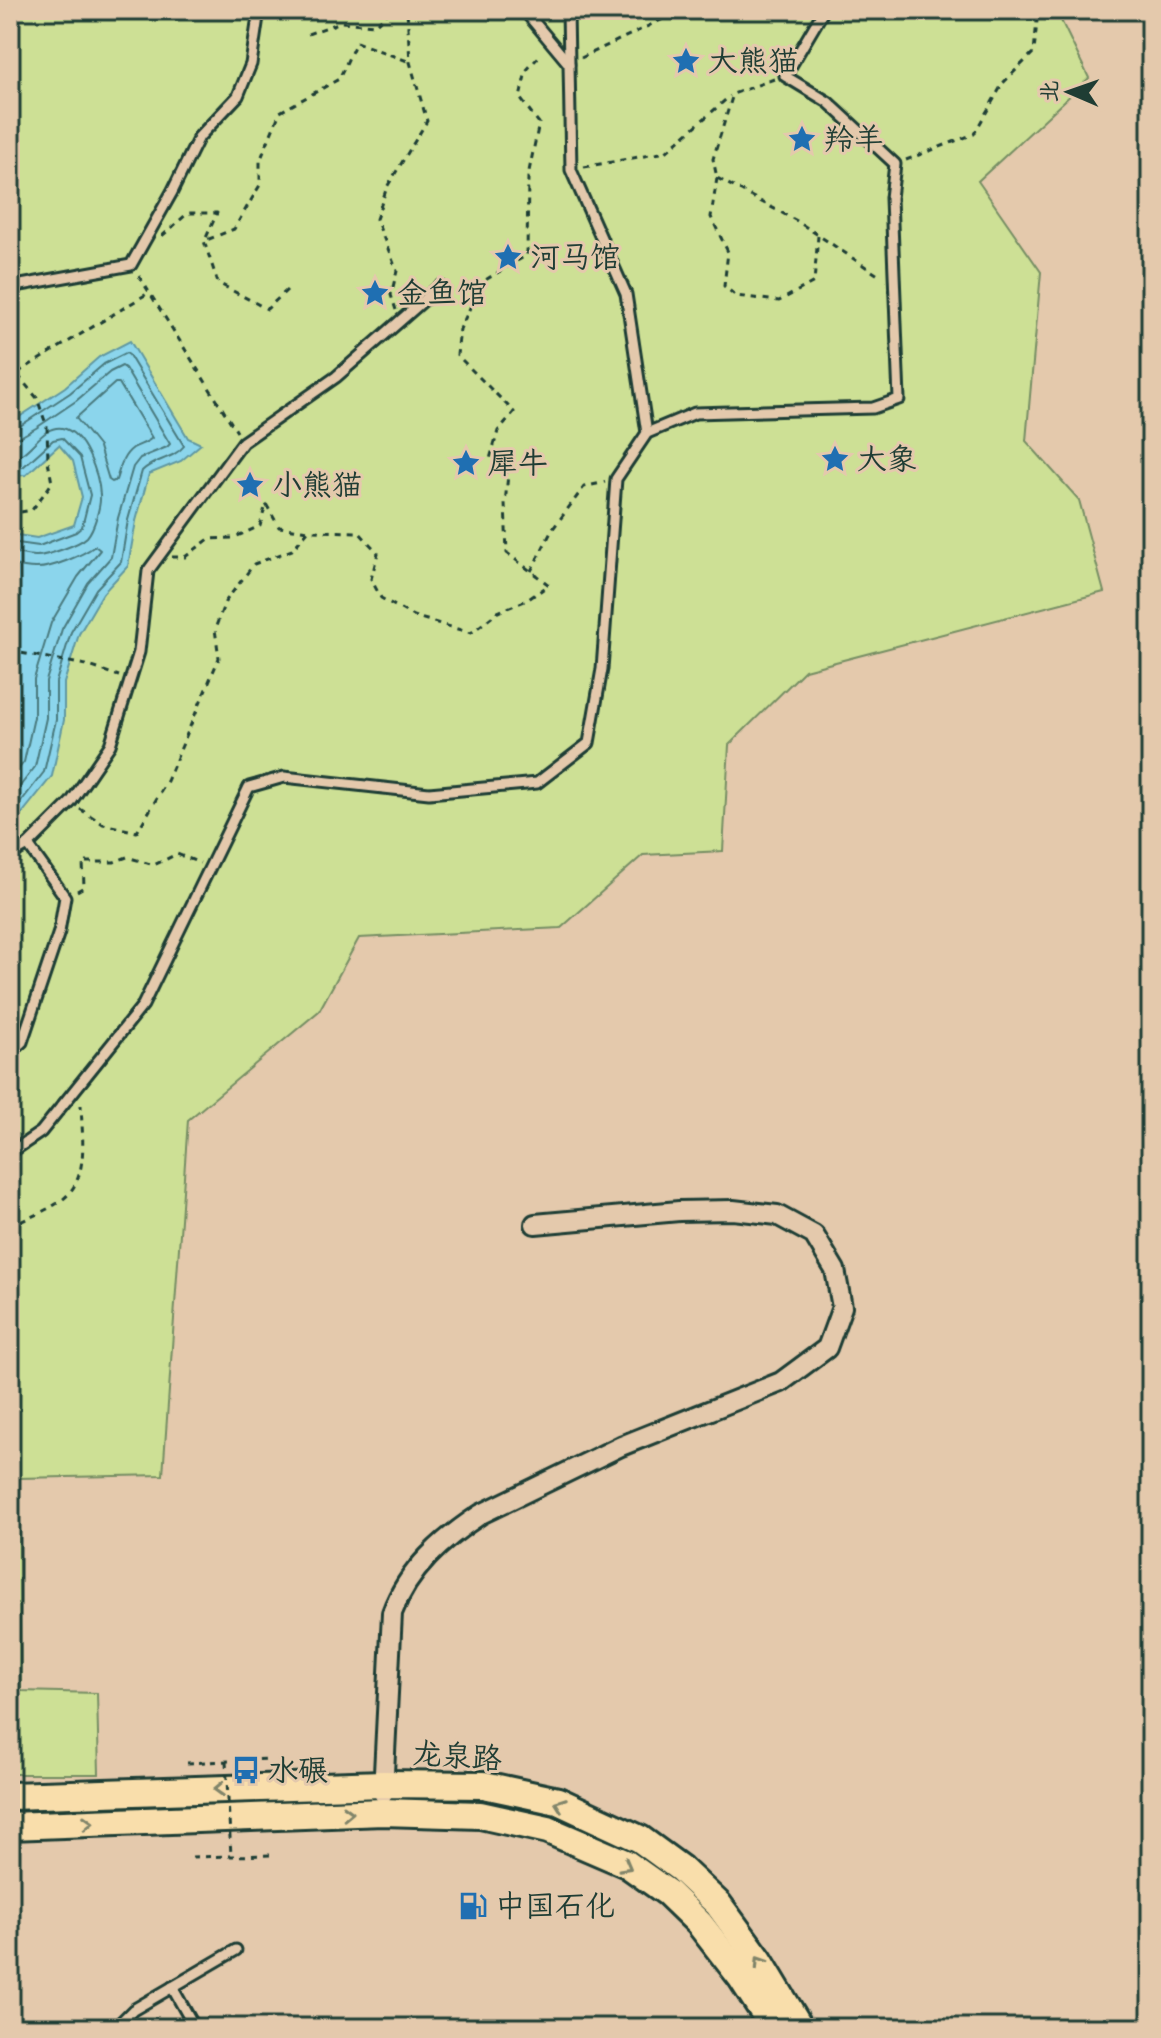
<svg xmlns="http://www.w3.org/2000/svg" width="1161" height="2038" viewBox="0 0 1161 2038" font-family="'Comic Neue','LXGW WenKai TC',sans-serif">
  <rect width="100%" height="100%" fill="#e4c9ac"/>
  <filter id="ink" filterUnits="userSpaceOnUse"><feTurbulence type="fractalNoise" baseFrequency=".0125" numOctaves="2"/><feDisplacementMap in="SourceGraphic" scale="16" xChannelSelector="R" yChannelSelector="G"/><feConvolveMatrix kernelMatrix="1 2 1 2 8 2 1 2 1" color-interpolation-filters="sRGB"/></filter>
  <g filter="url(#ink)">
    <path fill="#cde095" stroke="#768e64" stroke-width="2" d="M 10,10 L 1056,10 L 1089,78 L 978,181 L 1041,272 L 1026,441 L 1079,500 L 1104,592 L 805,670 L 729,745 L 723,851 L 643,855 L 561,928 L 359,938 L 319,1011 L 188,1120 L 163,1475 L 18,1478 L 21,1691 L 97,1693 L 99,1774 L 10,1774 Z"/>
    <path fill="#8bd5ec" stroke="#6098a2" stroke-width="2" d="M 130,341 L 188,438 L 201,444 L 181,461 L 149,474 L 136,521 L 128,566 L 103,593 L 79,634 L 64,683 L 64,720 L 52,776 L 20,816 L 10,817 L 10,639 L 14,634 L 10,629 L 10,534 L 37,538 L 74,525 L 82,497 L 73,461 L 59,445 L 26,475 L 12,476 L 10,473 L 10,423 L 65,387 L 99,357 Z"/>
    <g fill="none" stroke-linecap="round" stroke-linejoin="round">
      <g stroke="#4a7a7e" stroke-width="2">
        <path d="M 119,383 L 152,438 C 147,443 140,444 133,448 C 122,456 120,468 116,480 L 112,482 L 109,480 L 99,447 L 76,418 L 115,383 Z"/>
        <path d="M 10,429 L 17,428 L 70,393 L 104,364 L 126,353 L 129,355 L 184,446 C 173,460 153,459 142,471 L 128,520 L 121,562 L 96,589 L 71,632 L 56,682 L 56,720 L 44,772 L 17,807 L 10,809"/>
        <path d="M 10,439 L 20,437 L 36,428 L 76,401 L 110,372 L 122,366 L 125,368 L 170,444 L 167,447 L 140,458 L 133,467 L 118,518 L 111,557 L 88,583 L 62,629 L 46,681 L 46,718 L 35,767 L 10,799"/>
        <path d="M 10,458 C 31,457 40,425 62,428 C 85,432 99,476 100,495 C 101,506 94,529 87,537 C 80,544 45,557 35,556 C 27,556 18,553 10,552"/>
        <path d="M 10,468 L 23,467 L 53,440 L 62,438 L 80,457 L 90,495 L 82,527 L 76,532 L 39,546 L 10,542"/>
        <path d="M 10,564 C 18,566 27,568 35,568 C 51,569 83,555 95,546 L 100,550 L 78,577 L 51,623 L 34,679 L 34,717 L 24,762 L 10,780"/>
      </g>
      <defs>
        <g id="lane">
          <path d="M 524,10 L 569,64"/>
          <path d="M 568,10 L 571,170 L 626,294 L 647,433"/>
          <path d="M 10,287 L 131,265 L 172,192 L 199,137 L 238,96 L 251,64 L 259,10"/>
          <path d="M 10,855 L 28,845 L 71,802 L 110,745 L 139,652 L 148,571 L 243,442 L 336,377 L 440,286"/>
          <path d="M 10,1053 L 22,1042 L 59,932 L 65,897 L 28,845"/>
          <path d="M 10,1153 L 41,1132 L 143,1005 L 249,787 L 284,777 L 429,793 L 537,783 L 589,743 L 602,669 L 616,479 L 647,433 L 695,413 L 873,408 L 899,399 L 891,198 L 895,164 L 828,102 L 785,76 L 824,10"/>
          <path d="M 172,1987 L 195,2028"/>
          <path d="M 115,2028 L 133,2010 L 236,1950"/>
        </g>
        <path id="street" d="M 383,1793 L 392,1613 C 408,1569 443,1539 481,1514 L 621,1446 L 781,1382 L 827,1348 L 842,1307 L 835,1270 L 814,1235 L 777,1215 L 733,1210 L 679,1211 L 535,1224"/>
        <g id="primary">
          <path d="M 10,1796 L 383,1784 L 484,1785 L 558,1801 L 640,1839 L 681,1869 L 718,1904 L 759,1960 L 800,2028"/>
          <path d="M 10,1826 L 383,1812 L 480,1815 L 548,1830 L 627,1864 L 668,1893 L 699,1923 L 741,1977 L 774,2028"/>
        </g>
      </defs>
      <use href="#lane" stroke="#1f3d34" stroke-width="15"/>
      <use href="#street" stroke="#1f3d34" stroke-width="24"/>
      <use href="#primary" stroke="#1f3d34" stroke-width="32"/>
      <g stroke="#1f3d34" stroke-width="3" stroke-dasharray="6 6" stroke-linecap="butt">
        <path d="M 308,34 L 341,22 L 375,25 L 391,10"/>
        <path d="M 581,58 L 682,10"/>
        <path d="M 774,79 L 733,94 L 713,159 L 717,178 L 797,221 L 881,277"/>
        <path d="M 906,160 L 974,134 L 1003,83 L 1034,52 L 1038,10"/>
        <path d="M 584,167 L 666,152 L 730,96"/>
        <path d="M 717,178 L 711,217 L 728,252 L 724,286 L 736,296 L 779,301 L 814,282 L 818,236"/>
        <path d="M 162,236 L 188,213 L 217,213 L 205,240"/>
        <path d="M 139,276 L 237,432"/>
        <path d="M 287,290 L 267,309 L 218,283 L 204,241 L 234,229 L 260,185 L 260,161 L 280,112 L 339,79 L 356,42 L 410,62"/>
        <path d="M 396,310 L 391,295 L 397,271 L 376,219 L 387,187 L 427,121 L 410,62 L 407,10"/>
        <path d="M 10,366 L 37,398 L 47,427 L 48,461 L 52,483 L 32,510 L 10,514"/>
        <path d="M 10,382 L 17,373 L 150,292"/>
        <path d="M 172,557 L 185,557 L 209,539 L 233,538 L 260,526 L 266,504 L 279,527 L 308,531"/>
        <path d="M 531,571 L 552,530 L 584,487 L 605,482"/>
        <path d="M 10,651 L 86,665 L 119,676"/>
        <path d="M 80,809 L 103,824 L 137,832 L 167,781 L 219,658 L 215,629 L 225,602 L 254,564 L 292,550 L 308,531 L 359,532 L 378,553 L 371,579 L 381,598 L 413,616 L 471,633 L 498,612 L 527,600 L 549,585 L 507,553 L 505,503 L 508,475 L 490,459 L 498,431 L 514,412 L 457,355 L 460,329 L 482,282 L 527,255 L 528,176 L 539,123 L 520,98 L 526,71 L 542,53"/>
        <path d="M 77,891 L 84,887 L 83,862 L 114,862 L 127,857 L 154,865 L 177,854 L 200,863"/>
        <path d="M 10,1227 C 25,1219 42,1213 56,1204 C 91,1184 82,1139 81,1105"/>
        <path d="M 187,1763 L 268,1759"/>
        <path d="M 192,1857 L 271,1855"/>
      </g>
      <use href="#lane" stroke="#e4c9ac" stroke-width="9"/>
      <use href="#street" stroke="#e4c9ac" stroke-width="18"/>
      <use href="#primary" stroke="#f9deab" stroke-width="26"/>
      <path stroke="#1f3d34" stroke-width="3" stroke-dasharray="6 6" stroke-linecap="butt" d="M 226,1761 L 231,1856"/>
    </g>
    <defs><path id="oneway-chevron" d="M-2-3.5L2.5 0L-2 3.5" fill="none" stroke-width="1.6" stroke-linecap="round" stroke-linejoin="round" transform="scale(2)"/></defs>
    <g stroke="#81856a">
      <use href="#oneway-chevron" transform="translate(219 1789) rotate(178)"/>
      <use href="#oneway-chevron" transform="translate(560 1804) rotate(-160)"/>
      <use href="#oneway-chevron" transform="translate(348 1813) rotate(-2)"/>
      <use href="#oneway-chevron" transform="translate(88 1823) rotate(-2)"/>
      <use href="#oneway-chevron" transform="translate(626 1866) rotate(29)"/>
      <use href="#oneway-chevron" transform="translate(760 1962) rotate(-123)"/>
    </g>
  </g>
  <defs>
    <symbol id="sight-bare" viewBox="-9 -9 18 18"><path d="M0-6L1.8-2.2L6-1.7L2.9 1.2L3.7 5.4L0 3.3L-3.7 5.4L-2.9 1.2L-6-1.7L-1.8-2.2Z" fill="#1f6fb2" stroke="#e4c9ac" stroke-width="2.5" paint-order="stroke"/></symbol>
    <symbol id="bus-bare" viewBox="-9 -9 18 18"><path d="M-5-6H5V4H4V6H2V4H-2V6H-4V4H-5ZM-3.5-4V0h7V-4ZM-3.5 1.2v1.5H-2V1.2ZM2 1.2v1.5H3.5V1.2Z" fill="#1f6fb2" stroke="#e4c9ac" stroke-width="2.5" paint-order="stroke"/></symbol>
    <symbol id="fuel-bare" viewBox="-9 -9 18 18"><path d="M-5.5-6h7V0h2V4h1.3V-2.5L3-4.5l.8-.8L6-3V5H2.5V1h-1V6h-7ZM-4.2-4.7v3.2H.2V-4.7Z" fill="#1f6fb2" stroke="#e4c9ac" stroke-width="2.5" paint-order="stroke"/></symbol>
  </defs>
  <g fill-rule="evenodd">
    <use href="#sight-bare" x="666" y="41" width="40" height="40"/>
    <use href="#sight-bare" x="782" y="119" width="40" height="40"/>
    <use href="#sight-bare" x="488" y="237" width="40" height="40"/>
    <use href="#sight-bare" x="355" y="273" width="40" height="40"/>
    <use href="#sight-bare" x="815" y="439" width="40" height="40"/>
    <use href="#sight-bare" x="446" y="443" width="40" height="40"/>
    <use href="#sight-bare" x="230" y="465" width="40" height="40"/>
    <use href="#bus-bare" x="226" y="1750" width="40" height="40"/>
    <use href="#fuel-bare" x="453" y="1886" width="40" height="40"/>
  </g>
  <g text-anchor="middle" stroke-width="6" stroke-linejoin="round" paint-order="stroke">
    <g font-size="30" fill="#1f3d34" stroke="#e4c9ac" text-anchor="start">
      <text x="708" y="71">大熊猫</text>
      <text x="824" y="149">羚羊</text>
      <text x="530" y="267">河马馆</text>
      <text x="397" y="303">金鱼馆</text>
      <text x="857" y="469">大象</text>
      <text x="488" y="473">犀牛</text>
      <text x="272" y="495">小熊猫</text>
      <text x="268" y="1780">水碾</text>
      <text x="495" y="1916">中国石化</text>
    </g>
    <g font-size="30" fill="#1f3d34" stroke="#e4c9ac">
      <text transform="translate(457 1756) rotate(4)" y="10">龙泉路</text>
    </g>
  </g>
  <rect width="1161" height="2038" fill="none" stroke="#e4c9ac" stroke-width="40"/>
  <rect x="20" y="20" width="1121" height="1998" fill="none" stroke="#1f3d34" stroke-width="3" filter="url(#ink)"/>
  <g transform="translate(1069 92) rotate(272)" stroke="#e4c9ac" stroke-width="6" paint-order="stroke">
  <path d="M0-6L14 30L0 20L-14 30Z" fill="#1f3d34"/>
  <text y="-12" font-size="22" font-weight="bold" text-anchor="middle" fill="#1f3d34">北</text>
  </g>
</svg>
